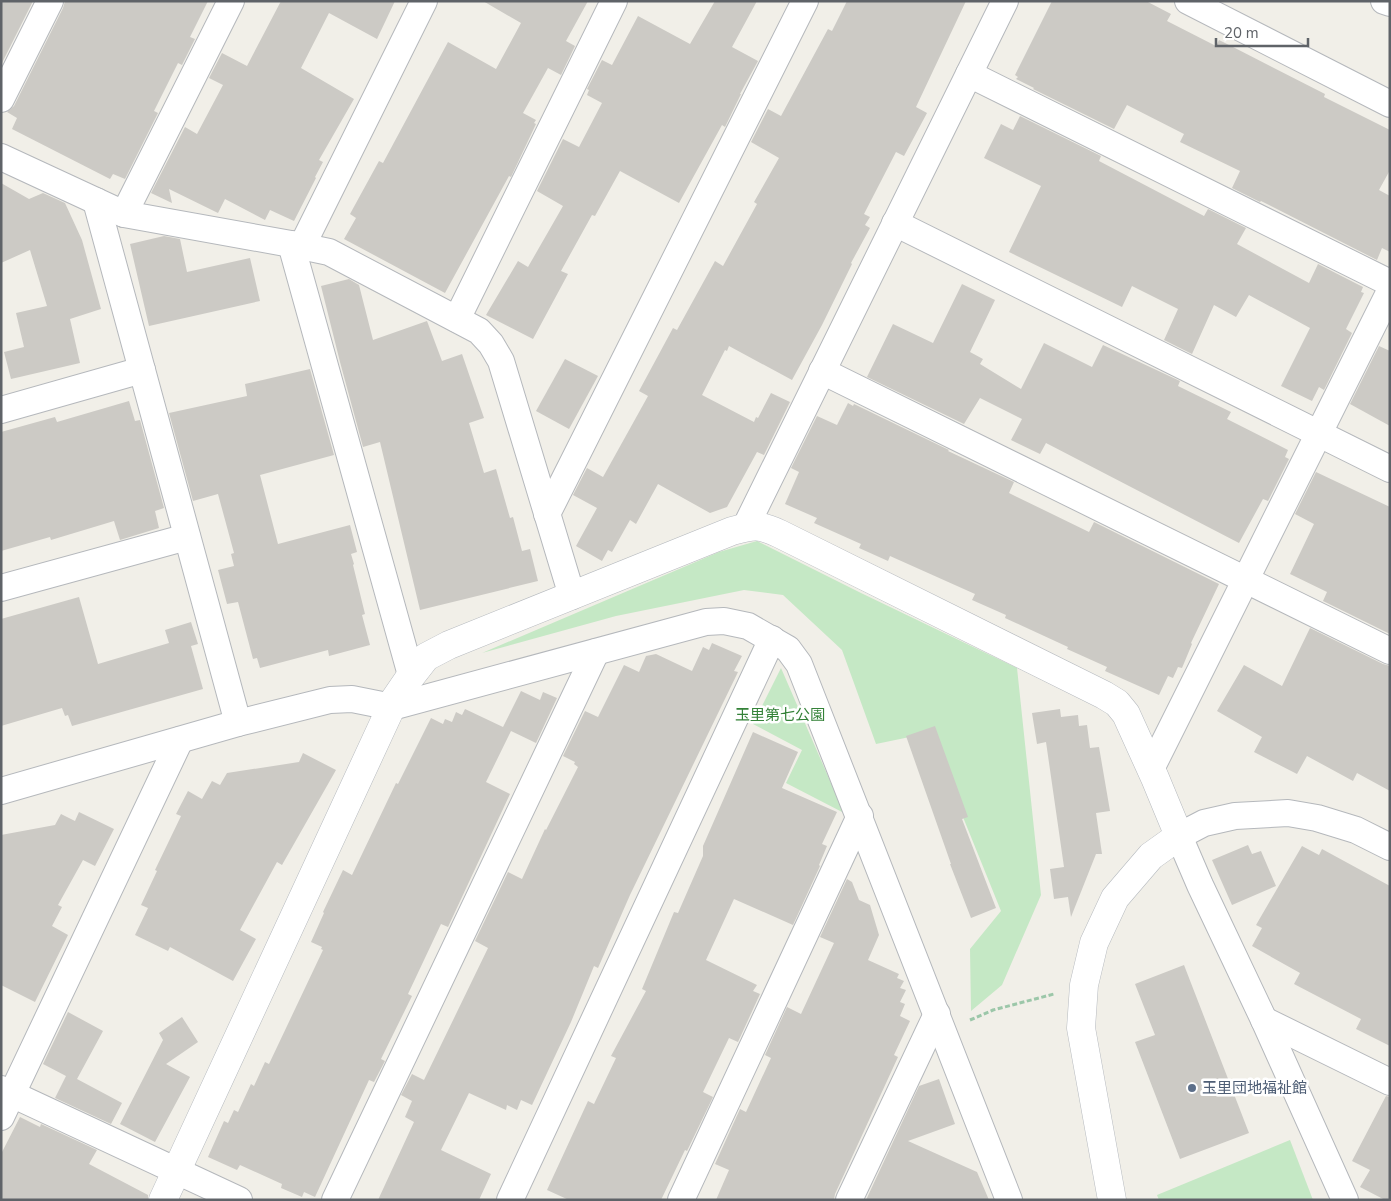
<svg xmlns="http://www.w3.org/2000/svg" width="1391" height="1201" viewBox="0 0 1391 1201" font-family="'Nunito Sans','Noto Sans JP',sans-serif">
  <rect width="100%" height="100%" fill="#f1efe8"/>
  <g fill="#c5e8c5">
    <path d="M 757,541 L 861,593 L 1017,668 L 1041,895 L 1002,985 L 971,1011 L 970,949 L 1001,911 L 929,733 L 876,744 L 842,650 L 783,595 L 744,590 L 616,616 L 482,653 L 719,552 Z"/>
    <path d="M 781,668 L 844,813 L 786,783 L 802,750 L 753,724 Z"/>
    <path d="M 1290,1140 L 1313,1200 L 1159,1200 L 1157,1195 Z"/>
  </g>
  <g fill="#cccac5">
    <path d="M 1,1 L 33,1 L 1,65 Z"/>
    <path d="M 65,1 L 208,1 L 190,37 L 195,39 L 182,65 L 178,63 L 154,111 L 158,113 L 125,179 L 113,174 L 110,179 L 12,129 L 17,118 L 7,112 L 14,106 L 63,8 Z"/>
    <path d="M 281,1 L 395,1 L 377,39 L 329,13 L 301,68 L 354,99 L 319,160 L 323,162 L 315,177 L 316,178 L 294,221 L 270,210 L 265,220 L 225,199 L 218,213 L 169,189 L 172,203 L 151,193 L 185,127 L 197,134 L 223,85 L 209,78 L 222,53 L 247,66 Z"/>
    <path d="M 483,1 L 588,1 L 566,41 L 575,46 L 561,75 L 548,68 L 523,113 L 536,120 L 534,123 L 536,124 L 511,177 L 509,176 L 445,293 L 344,239 L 356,218 L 350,214 L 379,161 L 383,163 L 448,42 L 496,69 L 521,23 Z"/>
    <path d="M 715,1 L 757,1 L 732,47 L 758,61 L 740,94 L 741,94 L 725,127 L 722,125 L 679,203 L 620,171 L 595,216 L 592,215 L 561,271 L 568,274 L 533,339 L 486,315 L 518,261 L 528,267 L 563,206 L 537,191 L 563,139 L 579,147 L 602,103 L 587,95 L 589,90 L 587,89 L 602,60 L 612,65 L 638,16 L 690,44 Z"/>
    <path d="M 847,1 L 966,1 L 916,107 L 927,113 L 904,156 L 896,152 L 864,214 L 870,217 L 865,225 L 870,228 L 851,263 L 852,264 L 822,325 L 792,380 L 729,346 L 727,351 L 725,350 L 702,395 L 754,422 L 756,417 L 758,418 L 771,393 L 790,402 L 764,455 L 757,452 L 727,507 L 710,513 L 658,484 L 636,524 L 630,520 L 612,552 L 608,550 L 602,561 L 576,546 L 597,508 L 573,495 L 587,468 L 603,477 L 648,396 L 639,391 L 673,328 L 677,330 L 715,261 L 723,266 L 757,204 L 754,202 L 779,158 L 751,142 L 768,109 L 781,116 L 828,29 L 832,31 Z"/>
    <path d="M 1052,1 L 1146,1 L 1171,14 L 1167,21 L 1216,46 L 1219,40 L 1235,48 L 1325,94 L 1324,97 L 1390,130 L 1390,170 L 1379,190 L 1390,196 L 1390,252 L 1382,248 L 1377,260 L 1261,201 L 1260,202 L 1232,188 L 1240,171 L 1180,142 L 1184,134 L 1127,105 L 1114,129 L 1033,89 L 1034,88 L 1016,79 L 1018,77 L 1015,75 Z"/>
    <path d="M 1020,116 L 1101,156 L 1099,161 L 1204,216 L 1208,209 L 1246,228 L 1237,244 L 1309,283 L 1318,264 L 1363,287 L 1361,292 L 1364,293 L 1346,329 L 1352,333 L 1324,390 L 1319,387 L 1312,401 L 1281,386 L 1310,328 L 1249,295 L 1236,317 L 1214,305 L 1192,354 L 1164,340 L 1178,309 L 1132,286 L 1122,307 L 1009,252 L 1041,186 L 984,158 L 1001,124 L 1013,130 Z"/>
    <path d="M 1,183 L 29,199 L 43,193 L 65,203 L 82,240 L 101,309 L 70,319 L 80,363 L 11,379 L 4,352 L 24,347 L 16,313 L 47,306 L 30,250 L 1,263 Z"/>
    <path d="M 164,236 L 180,239 L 187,272 L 250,258 L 260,301 L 149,326 L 130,244 Z"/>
    <path d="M 349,279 L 359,285 L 373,340 L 427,321 L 442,361 L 462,354 L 484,418 L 469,423 L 484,473 L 496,469 L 510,518 L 513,517 L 522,551 L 530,549 L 538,581 L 420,610 L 380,442 L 363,447 L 340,362 L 321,286 Z"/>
    <path d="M 962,284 L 995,300 L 970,352 L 983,359 L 980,364 L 1021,389 L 1044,343 L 1092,367 L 1103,345 L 1180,381 L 1178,386 L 1231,412 L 1227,419 L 1288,450 L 1285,457 L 1289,459 L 1268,501 L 1263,499 L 1239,543 L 1046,443 L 1040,454 L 1011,440 L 1022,419 L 980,398 L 964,424 L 867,377 L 893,324 L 933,343 Z"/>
    <path d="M 1379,346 L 1390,351 L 1390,426 L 1350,404 Z"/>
    <path d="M 565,359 L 598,376 L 569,429 L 536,411 Z"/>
    <path d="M 310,369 L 334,455 L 260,475 L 278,544 L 350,525 L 357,552 L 351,554 L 354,564 L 353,565 L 365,614 L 362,615 L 370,645 L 329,656 L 328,650 L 260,668 L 257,658 L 253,659 L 238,602 L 227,604 L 218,570 L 234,566 L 231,554 L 234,553 L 218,494 L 193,501 L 169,413 L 247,396 L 245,384 Z"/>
    <path d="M 129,401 L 135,421 L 140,420 L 164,508 L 155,511 L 159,528 L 120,540 L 114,521 L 51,540 L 50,537 L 1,551 L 1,432 L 55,417 L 57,422 Z"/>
    <path d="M 848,403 L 853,406 L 854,404 L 949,450 L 948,451 L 1014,482 L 1009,493 L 1089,532 L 1094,522 L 1219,584 L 1191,643 L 1192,644 L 1182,668 L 1178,667 L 1173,678 L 1168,676 L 1159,695 L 1105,671 L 1107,667 L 1067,649 L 1068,647 L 1005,618 L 1006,615 L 972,600 L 975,594 L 890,556 L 888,561 L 859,548 L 861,544 L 814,523 L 817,518 L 785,504 L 799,472 L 791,468 L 817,416 L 837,425 Z"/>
    <path d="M 1316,472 L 1390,507 L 1390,634 L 1323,601 L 1327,592 L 1290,574 L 1314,524 L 1295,514 Z"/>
    <path d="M 79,597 L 98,664 L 169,643 L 165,630 L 191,622 L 198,644 L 191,646 L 203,689 L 72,726 L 68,715 L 65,716 L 62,708 L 1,726 L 1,619 Z"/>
    <path d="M 1310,628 L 1383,664 L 1390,666 L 1390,791 L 1357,773 L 1353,781 L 1307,756 L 1297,774 L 1254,752 L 1262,737 L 1217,711 L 1244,665 L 1282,686 Z"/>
    <path d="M 712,643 L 742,656 L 734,671 L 738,672 L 630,895 L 598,968 L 594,966 L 571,1022 L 532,1105 L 521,1100 L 517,1110 L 507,1105 L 506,1110 L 469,1093 L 441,1150 L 491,1174 L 479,1200 L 378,1200 L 414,1122 L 405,1117 L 412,1101 L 401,1095 L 412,1074 L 424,1080 L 488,948 L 475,941 L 508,872 L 522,879 L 545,829 L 546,830 L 578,767 L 574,764 L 575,762 L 563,756 L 585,711 L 598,717 L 624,665 L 639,672 L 646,656 L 656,654 L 692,671 L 703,647 L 709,650 Z"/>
    <path d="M 521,691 L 540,700 L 543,692 L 557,698 L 536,743 L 511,731 L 486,782 L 510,794 L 448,927 L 441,924 L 408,994 L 412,996 L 381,1059 L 385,1061 L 374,1082 L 369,1080 L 315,1197 L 304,1192 L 302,1197 L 281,1188 L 282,1184 L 240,1165 L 237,1170 L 208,1157 L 224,1121 L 228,1123 L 234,1110 L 238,1112 L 251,1084 L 254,1086 L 265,1062 L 269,1064 L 323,950 L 321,949 L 322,947 L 311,942 L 324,913 L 323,912 L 343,870 L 352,875 L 396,783 L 398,784 L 431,718 L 443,724 L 445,719 L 452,722 L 456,712 L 462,715 L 465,709 L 503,727 Z"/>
    <path d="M 1060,709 L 1061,717 L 1078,715 L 1079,726 L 1087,725 L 1090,748 L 1099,747 L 1110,811 L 1096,813 L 1102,854 L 1096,854 L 1071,917 L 1068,897 L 1054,899 L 1050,869 L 1064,867 L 1046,742 L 1037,744 L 1032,713 Z"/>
    <path d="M 935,726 L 968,817 L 962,819 L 996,908 L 971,918 L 950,864 L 951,864 L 906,736 Z"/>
    <path d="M 753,732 L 798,752 L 782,788 L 837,812 L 822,844 L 827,846 L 819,865 L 820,866 L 793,925 L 734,899 L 706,960 L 757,985 L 753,991 L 760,994 L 738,1042 L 729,1038 L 703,1092 L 713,1097 L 687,1151 L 685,1150 L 661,1200 L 569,1200 L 547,1190 L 588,1101 L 594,1104 L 616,1058 L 611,1056 L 646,991 L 642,989 L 674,912 L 678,913 L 703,856 L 703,846 Z"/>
    <path d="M 303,753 L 336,770 L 282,865 L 277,862 L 240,930 L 256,939 L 233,981 L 170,947 L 168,951 L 135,935 L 148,908 L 141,905 L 157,871 L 155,870 L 181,816 L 176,814 L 188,791 L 202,799 L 212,781 L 220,785 L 227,773 L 299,762 Z"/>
    <path d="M 79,812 L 114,829 L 95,866 L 83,860 L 58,905 L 62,907 L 52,926 L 68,935 L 35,1002 L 1,985 L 1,835 L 55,825 L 61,814 L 75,821 Z"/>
    <path d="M 1248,845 L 1252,854 L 1261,851 L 1276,886 L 1232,905 L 1212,860 Z"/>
    <path d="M 1302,846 L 1319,855 L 1322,849 L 1390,886 L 1390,1046 L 1356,1029 L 1361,1019 L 1294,984 L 1300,973 L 1252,946 L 1262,928 L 1256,925 Z"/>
    <path d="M 847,879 L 852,882 L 859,900 L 870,905 L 879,935 L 868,960 L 899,974 L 897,978 L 904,981 L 900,988 L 906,990 L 900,1002 L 905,1004 L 900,1016 L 910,1021 L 894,1055 L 898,1057 L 835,1194 L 834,1200 L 716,1200 L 729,1170 L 715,1164 L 740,1109 L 746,1112 L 771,1058 L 765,1055 L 787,1007 L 801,1014 L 834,943 L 820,937 Z"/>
    <path d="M 1184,965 L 1249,1133 L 1180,1159 L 1135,1042 L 1155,1035 L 1135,984 Z"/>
    <path d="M 68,1012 L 103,1031 L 77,1079 L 122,1103 L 111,1124 L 55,1098 L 66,1076 L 43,1064 Z"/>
    <path d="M 182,1017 L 198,1042 L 166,1064 L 190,1077 L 155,1142 L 120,1124 L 163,1040 L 159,1033 Z"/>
    <path d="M 939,1079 L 955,1124 L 908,1141 L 977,1172 L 989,1200 L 866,1200 L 919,1086 Z"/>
    <path d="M 1386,1096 L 1390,1097 L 1390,1200 L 1385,1200 L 1360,1187 L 1370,1170 L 1352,1161 Z"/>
    <path d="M 20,1117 L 40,1127 L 41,1124 L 97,1150 L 89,1164 L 148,1195 L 148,1200 L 1,1200 L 1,1154 Z"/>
  </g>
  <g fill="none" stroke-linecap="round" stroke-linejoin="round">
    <defs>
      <g id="street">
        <path d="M 1188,1 L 1390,104"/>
        <path d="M 1384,1 L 1390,3"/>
        <path d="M 969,74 L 1390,283"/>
        <path d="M 1,99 L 50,1"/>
        <path d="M 1,157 L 124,214 L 291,244 L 329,252 L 479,331 L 491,344 L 501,361 L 572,596"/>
        <path d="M 96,201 L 238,723"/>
        <path d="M 124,214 L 231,1"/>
        <path d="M 895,223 L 1390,469"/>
        <path d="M 291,244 L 411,675"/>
        <path d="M 302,246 L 424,1"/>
        <path d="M 457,319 L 614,1"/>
        <path d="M 822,371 L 1390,651"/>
        <path d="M 1,410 L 142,370"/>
        <path d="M 547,514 L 805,1"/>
        <path d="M 745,528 L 1005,1"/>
        <path d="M 1,588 L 187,537"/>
        <path d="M 1151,769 L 1390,291"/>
        <path d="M 1,791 L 238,723 L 330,700 L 352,699 L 392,707 L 706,622 L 724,621 L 748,626 L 788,649 L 799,664 L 1009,1200"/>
        <path d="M 1264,1020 L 1390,1082"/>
        <path d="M 1,1089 L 239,1200"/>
        <path d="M 1,1117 L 180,740"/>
        <path d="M 335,1200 L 596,652"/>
        <path d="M 510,1200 L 772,639"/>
        <path d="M 681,1200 L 860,816"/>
        <path d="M 849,1200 L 937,1014"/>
        <path d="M 1345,1200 L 1264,1020 L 1200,885 L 1179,836 L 1204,823 L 1235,816 L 1288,813 L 1317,818 L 1356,830 L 1390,847"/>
      </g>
      <path id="secondary" d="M 163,1200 L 395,699 L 408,680 L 426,657 L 449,645 L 732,531 C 754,525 759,524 780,534 L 1104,695 L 1117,703 L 1126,714 L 1155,778 L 1179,836 L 1151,856 L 1115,898 L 1094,943 L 1084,985 L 1081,1028 L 1112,1200"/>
    </defs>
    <use href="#street" stroke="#b5b8bc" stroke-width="28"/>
    <use href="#secondary" stroke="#b6babf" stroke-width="29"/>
    <path stroke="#9cc7a9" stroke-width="3" stroke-dasharray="5 2.5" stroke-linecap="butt" d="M 970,1020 L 993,1010 L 1054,994"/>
    <use href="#street" stroke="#fff" stroke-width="26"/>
    <use href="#secondary" stroke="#fff" stroke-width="28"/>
  </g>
  <circle fill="#5c6f8a" stroke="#fff" stroke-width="2" cx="1192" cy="1088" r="5"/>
  <g text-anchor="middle" stroke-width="5" stroke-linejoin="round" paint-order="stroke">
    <g font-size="15" fill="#348238" stroke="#fff">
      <text x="780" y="720">玉里第七公園</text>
    </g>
    <g font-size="15" fill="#4e5e75" stroke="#fff" text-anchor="start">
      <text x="1202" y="1093">玉里団地福祉館</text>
    </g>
  </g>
  <rect width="1391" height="1201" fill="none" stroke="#5f6368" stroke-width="5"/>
  <path d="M1216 38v8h92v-8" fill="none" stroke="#5f6368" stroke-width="2.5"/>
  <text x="1224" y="38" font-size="15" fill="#5f6368" stroke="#ffffff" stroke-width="4" paint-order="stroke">20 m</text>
</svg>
